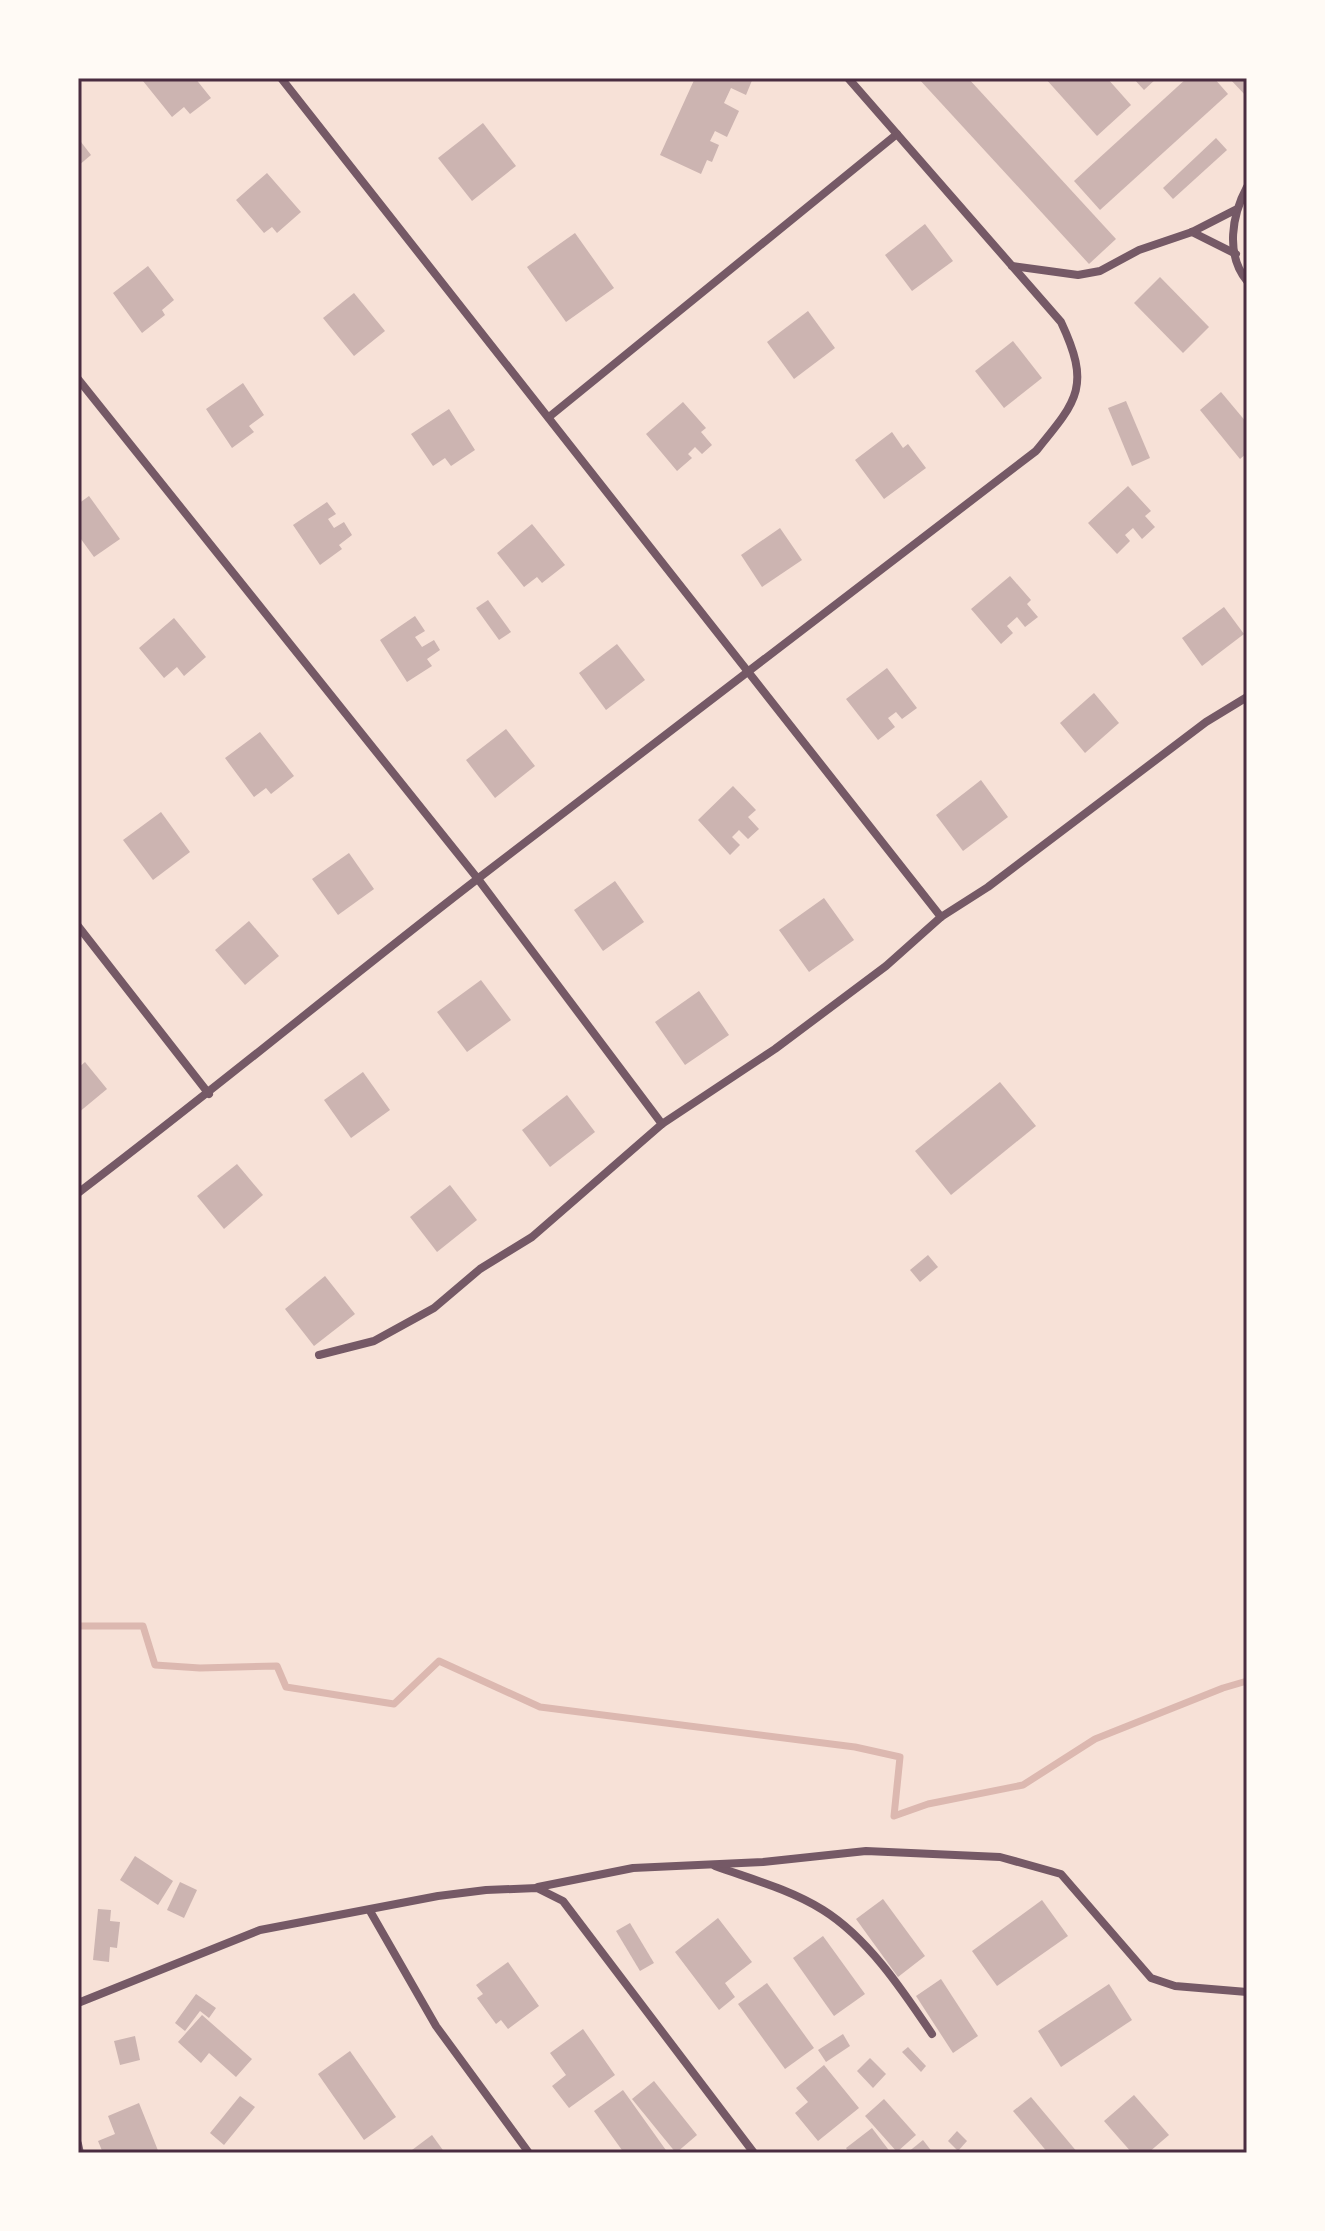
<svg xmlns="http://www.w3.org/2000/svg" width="1325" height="2231" viewBox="0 0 1325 2231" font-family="'Noto Sans',sans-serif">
  <rect width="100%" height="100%" fill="#f7e1d7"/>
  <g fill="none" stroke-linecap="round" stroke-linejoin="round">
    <path stroke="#dcb8b0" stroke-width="7" d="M 78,1626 L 143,1626 L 155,1665 L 200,1668 L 277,1666 L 286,1687 L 394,1704 L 439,1661 L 540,1707 L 855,1747 L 900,1757 L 894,1816 L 928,1804 L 1023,1785 L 1095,1739 L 1223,1688 L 1247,1681"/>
  </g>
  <g fill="#ccb4b1">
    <path d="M 147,78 L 195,78 L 211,98 L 190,114 L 184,107 L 172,117 L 143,81 Z"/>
    <path d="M 695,78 L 753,78 L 746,95 L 731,88 L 724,103 L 739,111 L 727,137 L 715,131 L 710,141 L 719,145 L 712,162 L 707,160 L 701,174 L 660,155 Z"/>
    <path d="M 918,78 L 968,78 L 1116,239 L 1089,264 Z"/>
    <path d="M 1045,78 L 1107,78 L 1131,105 L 1097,136 Z"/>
    <path d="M 1133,78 L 1157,78 L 1144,90 Z"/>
    <path d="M 1187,78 L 1214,78 L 1228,94 L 1100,210 L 1074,181 Z"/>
    <path d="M 1229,78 L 1247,78 L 1247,97 Z"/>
    <path d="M 483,123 L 516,166 L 472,201 L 438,158 Z"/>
    <path d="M 78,138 L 91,155 L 78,166 Z"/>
    <path d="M 1216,138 L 1227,150 L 1173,199 L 1163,188 Z"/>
    <path d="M 267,173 L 301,212 L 277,233 L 272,227 L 264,233 L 236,200 Z"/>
    <path d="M 925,224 L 953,261 L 912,291 L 885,255 Z"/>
    <path d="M 575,233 L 614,288 L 566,322 L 527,267 Z"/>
    <path d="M 148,266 L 174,300 L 162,310 L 165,315 L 142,333 L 113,293 Z"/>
    <path d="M 1160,277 L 1209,327 L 1183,353 L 1134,303 Z"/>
    <path d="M 354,293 L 385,331 L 354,356 L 323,318 Z"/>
    <path d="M 808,311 L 835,348 L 794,379 L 767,342 Z"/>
    <path d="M 1013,341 L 1042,378 L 1004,408 L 975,371 Z"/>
    <path d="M 243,383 L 264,415 L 249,426 L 254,432 L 232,448 L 206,409 Z"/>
    <path d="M 1221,392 L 1247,423 L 1247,453 L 1240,459 L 1200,410 Z"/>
    <path d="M 1126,401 L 1150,458 L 1132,466 L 1108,408 Z"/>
    <path d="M 683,402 L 706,428 L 701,432 L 712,445 L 702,454 L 695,447 L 688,454 L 692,458 L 677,471 L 646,434 Z"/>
    <path d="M 449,409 L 475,450 L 451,466 L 445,458 L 433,466 L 411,434 Z"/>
    <path d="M 892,432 L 903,448 L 908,444 L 926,468 L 884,499 L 855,460 Z"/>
    <path d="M 1128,486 L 1151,511 L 1145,516 L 1155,527 L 1142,539 L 1133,528 L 1125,535 L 1130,541 L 1117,554 L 1088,523 Z"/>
    <path d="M 89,496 L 120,539 L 94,557 L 78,535 L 78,504 Z"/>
    <path d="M 327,502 L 336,514 L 328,519 L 334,528 L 344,522 L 352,535 L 339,545 L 342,549 L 320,565 L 293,525 Z"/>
    <path d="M 532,524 L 565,565 L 542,583 L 537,577 L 524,587 L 497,553 Z"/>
    <path d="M 780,528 L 802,560 L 762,587 L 741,555 Z"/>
    <path d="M 1010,576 L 1031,600 L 1027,604 L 1038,617 L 1025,627 L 1017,617 L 1007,626 L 1013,633 L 1001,644 L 971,609 Z"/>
    <path d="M 488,600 L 511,632 L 499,640 L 476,608 Z"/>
    <path d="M 1224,607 L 1244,634 L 1202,666 L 1182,638 Z"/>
    <path d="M 415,616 L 425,631 L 415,637 L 422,647 L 434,640 L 440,650 L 427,659 L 432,666 L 407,682 L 380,640 Z"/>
    <path d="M 174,618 L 206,657 L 184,676 L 177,667 L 164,678 L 139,648 Z"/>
    <path d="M 617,644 L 645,680 L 606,710 L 579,673 Z"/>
    <path d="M 887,668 L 917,708 L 902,719 L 896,712 L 888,718 L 895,727 L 878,740 L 846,699 Z"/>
    <path d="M 1094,693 L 1119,723 L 1085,753 L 1060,723 Z"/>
    <path d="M 506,729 L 535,766 L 495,798 L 466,760 Z"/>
    <path d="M 260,732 L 294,776 L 271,794 L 266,788 L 254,797 L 225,758 Z"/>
    <path d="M 981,780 L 1008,817 L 963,851 L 936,815 Z"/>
    <path d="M 733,786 L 756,810 L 748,817 L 759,829 L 748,839 L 739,830 L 732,837 L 740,845 L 730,855 L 698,820 Z"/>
    <path d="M 161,812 L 190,852 L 153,880 L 123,840 Z"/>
    <path d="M 349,853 L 374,889 L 338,915 L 312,879 Z"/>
    <path d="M 615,881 L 644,922 L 603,951 L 574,910 Z"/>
    <path d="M 824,898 L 854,940 L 809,972 L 779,930 Z"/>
    <path d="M 249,921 L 279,956 L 245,985 L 215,950 Z"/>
    <path d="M 481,980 L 511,1020 L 467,1052 L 437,1012 Z"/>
    <path d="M 699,991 L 729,1035 L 685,1065 L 655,1022 Z"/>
    <path d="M 85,1062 L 107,1089 L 78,1113 L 78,1068 Z"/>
    <path d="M 363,1072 L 390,1110 L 351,1138 L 324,1100 Z"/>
    <path d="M 1000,1082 L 1036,1126 L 951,1195 L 915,1151 Z"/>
    <path d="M 567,1095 L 595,1132 L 550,1167 L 522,1130 Z"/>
    <path d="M 237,1164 L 263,1195 L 224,1229 L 197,1196 Z"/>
    <path d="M 450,1185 L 477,1220 L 437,1252 L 410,1217 Z"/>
    <path d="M 928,1255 L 938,1267 L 920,1282 L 910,1270 Z"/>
    <path d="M 325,1276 L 355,1314 L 314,1346 L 285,1309 Z"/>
    <path d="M 135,1856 L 173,1881 L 158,1905 L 120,1880 Z"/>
    <path d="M 180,1882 L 197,1890 L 184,1918 L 167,1910 Z"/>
    <path d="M 883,1899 L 925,1956 L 898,1977 L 856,1919 Z"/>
    <path d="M 1042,1900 L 1068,1936 L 997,1986 L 972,1951 Z"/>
    <path d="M 98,1909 L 111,1910 L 110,1921 L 120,1922 L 117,1948 L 110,1947 L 109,1962 L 93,1960 Z"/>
    <path d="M 718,1918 L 752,1962 L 725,1983 L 735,1997 L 719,2010 L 675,1952 Z"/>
    <path d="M 630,1923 L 654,1963 L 640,1971 L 616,1931 Z"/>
    <path d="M 823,1936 L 865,1994 L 834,2016 L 793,1958 Z"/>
    <path d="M 508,1962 L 539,2006 L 508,2029 L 501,2020 L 496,2024 L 477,1998 L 483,1994 L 476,1985 Z"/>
    <path d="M 941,1979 L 978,2036 L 953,2053 L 916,1996 Z"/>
    <path d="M 767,1983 L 814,2048 L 785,2069 L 738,2004 Z"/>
    <path d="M 1109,1984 L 1132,2020 L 1061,2067 L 1038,2031 Z"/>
    <path d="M 196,1994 L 216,2008 L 209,2018 L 200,2011 L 185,2031 L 175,2023 Z"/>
    <path d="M 202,2015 L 252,2059 L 236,2077 L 209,2053 L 201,2063 L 178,2042 Z"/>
    <path d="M 583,2029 L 615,2075 L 569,2108 L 552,2086 L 566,2075 L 550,2053 Z"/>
    <path d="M 843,2034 L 850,2046 L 826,2062 L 818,2050 Z"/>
    <path d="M 135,2036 L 140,2060 L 120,2065 L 114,2041 Z"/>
    <path d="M 908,2047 L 926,2066 L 921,2072 L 902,2052 Z"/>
    <path d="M 350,2051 L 396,2117 L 364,2140 L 318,2074 Z"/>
    <path d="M 870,2058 L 886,2074 L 873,2088 L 857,2071 Z"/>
    <path d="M 824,2065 L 859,2108 L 818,2141 L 795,2113 L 808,2102 L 796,2088 Z"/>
    <path d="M 654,2081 L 697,2135 L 676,2153 L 632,2099 Z"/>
    <path d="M 623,2090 L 668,2153 L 624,2153 L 594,2111 Z"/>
    <path d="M 1134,2095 L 1169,2135 L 1148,2153 L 1132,2153 L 1104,2121 Z"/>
    <path d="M 240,2096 L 255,2107 L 224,2145 L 210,2133 Z"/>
    <path d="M 1031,2097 L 1078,2153 L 1048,2153 L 1013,2111 Z"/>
    <path d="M 884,2099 L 916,2135 L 897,2152 L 865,2116 Z"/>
    <path d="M 139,2103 L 159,2153 L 103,2153 L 98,2141 L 115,2134 L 108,2116 Z"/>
    <path d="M 872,2128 L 891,2153 L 849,2153 L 846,2148 Z"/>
    <path d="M 957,2131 L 967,2141 L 958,2151 L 948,2141 Z"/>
    <path d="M 432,2135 L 445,2153 L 408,2153 Z"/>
    <path d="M 923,2140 L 933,2153 L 907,2153 Z"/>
  </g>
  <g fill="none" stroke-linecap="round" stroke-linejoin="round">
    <g stroke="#755966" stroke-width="8">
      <path d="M 281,78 L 941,917"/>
      <path d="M 1247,187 C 1232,215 1225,254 1247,281"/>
      <path d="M 1192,232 L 1236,254"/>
      <path d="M 1012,266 L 1078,275 L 1100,271 L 1139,250 L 1192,232 L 1235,210"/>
      <path d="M 78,379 L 478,879 L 662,1124"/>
      <path d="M 549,417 L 897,134"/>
      <path d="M 78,926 L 209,1094"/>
      <path d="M 78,1193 C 214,1090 345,981 480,877 C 666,735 852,594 1036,451 C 1078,400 1091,386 1061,322 L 848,78"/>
      <path d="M 319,1355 L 374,1341 L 434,1308 L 480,1269 L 532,1237 L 662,1124 L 775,1049 L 886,966 L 941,917 L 988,887 L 1206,722 L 1247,697"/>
      <path d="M 715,1866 C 751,1879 789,1889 823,1910 C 868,1938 903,1991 932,2034"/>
      <path d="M 538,1887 L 633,1868 L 763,1862 L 866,1851 L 1000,1857 L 1061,1874 L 1151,1978 L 1175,1986 L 1247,1992"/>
      <path d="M 370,1911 L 436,2026 L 529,2153"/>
      <path d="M 78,2003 L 260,1930 L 438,1896 L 486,1890 L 537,1888 L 563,1901 L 754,2153"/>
      <path d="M 78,2144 L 80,2153"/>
    </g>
  </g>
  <rect width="1325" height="2231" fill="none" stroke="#fffaf5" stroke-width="160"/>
  <rect x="80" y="80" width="1165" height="2071" fill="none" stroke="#4a2c40" stroke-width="3"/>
</svg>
